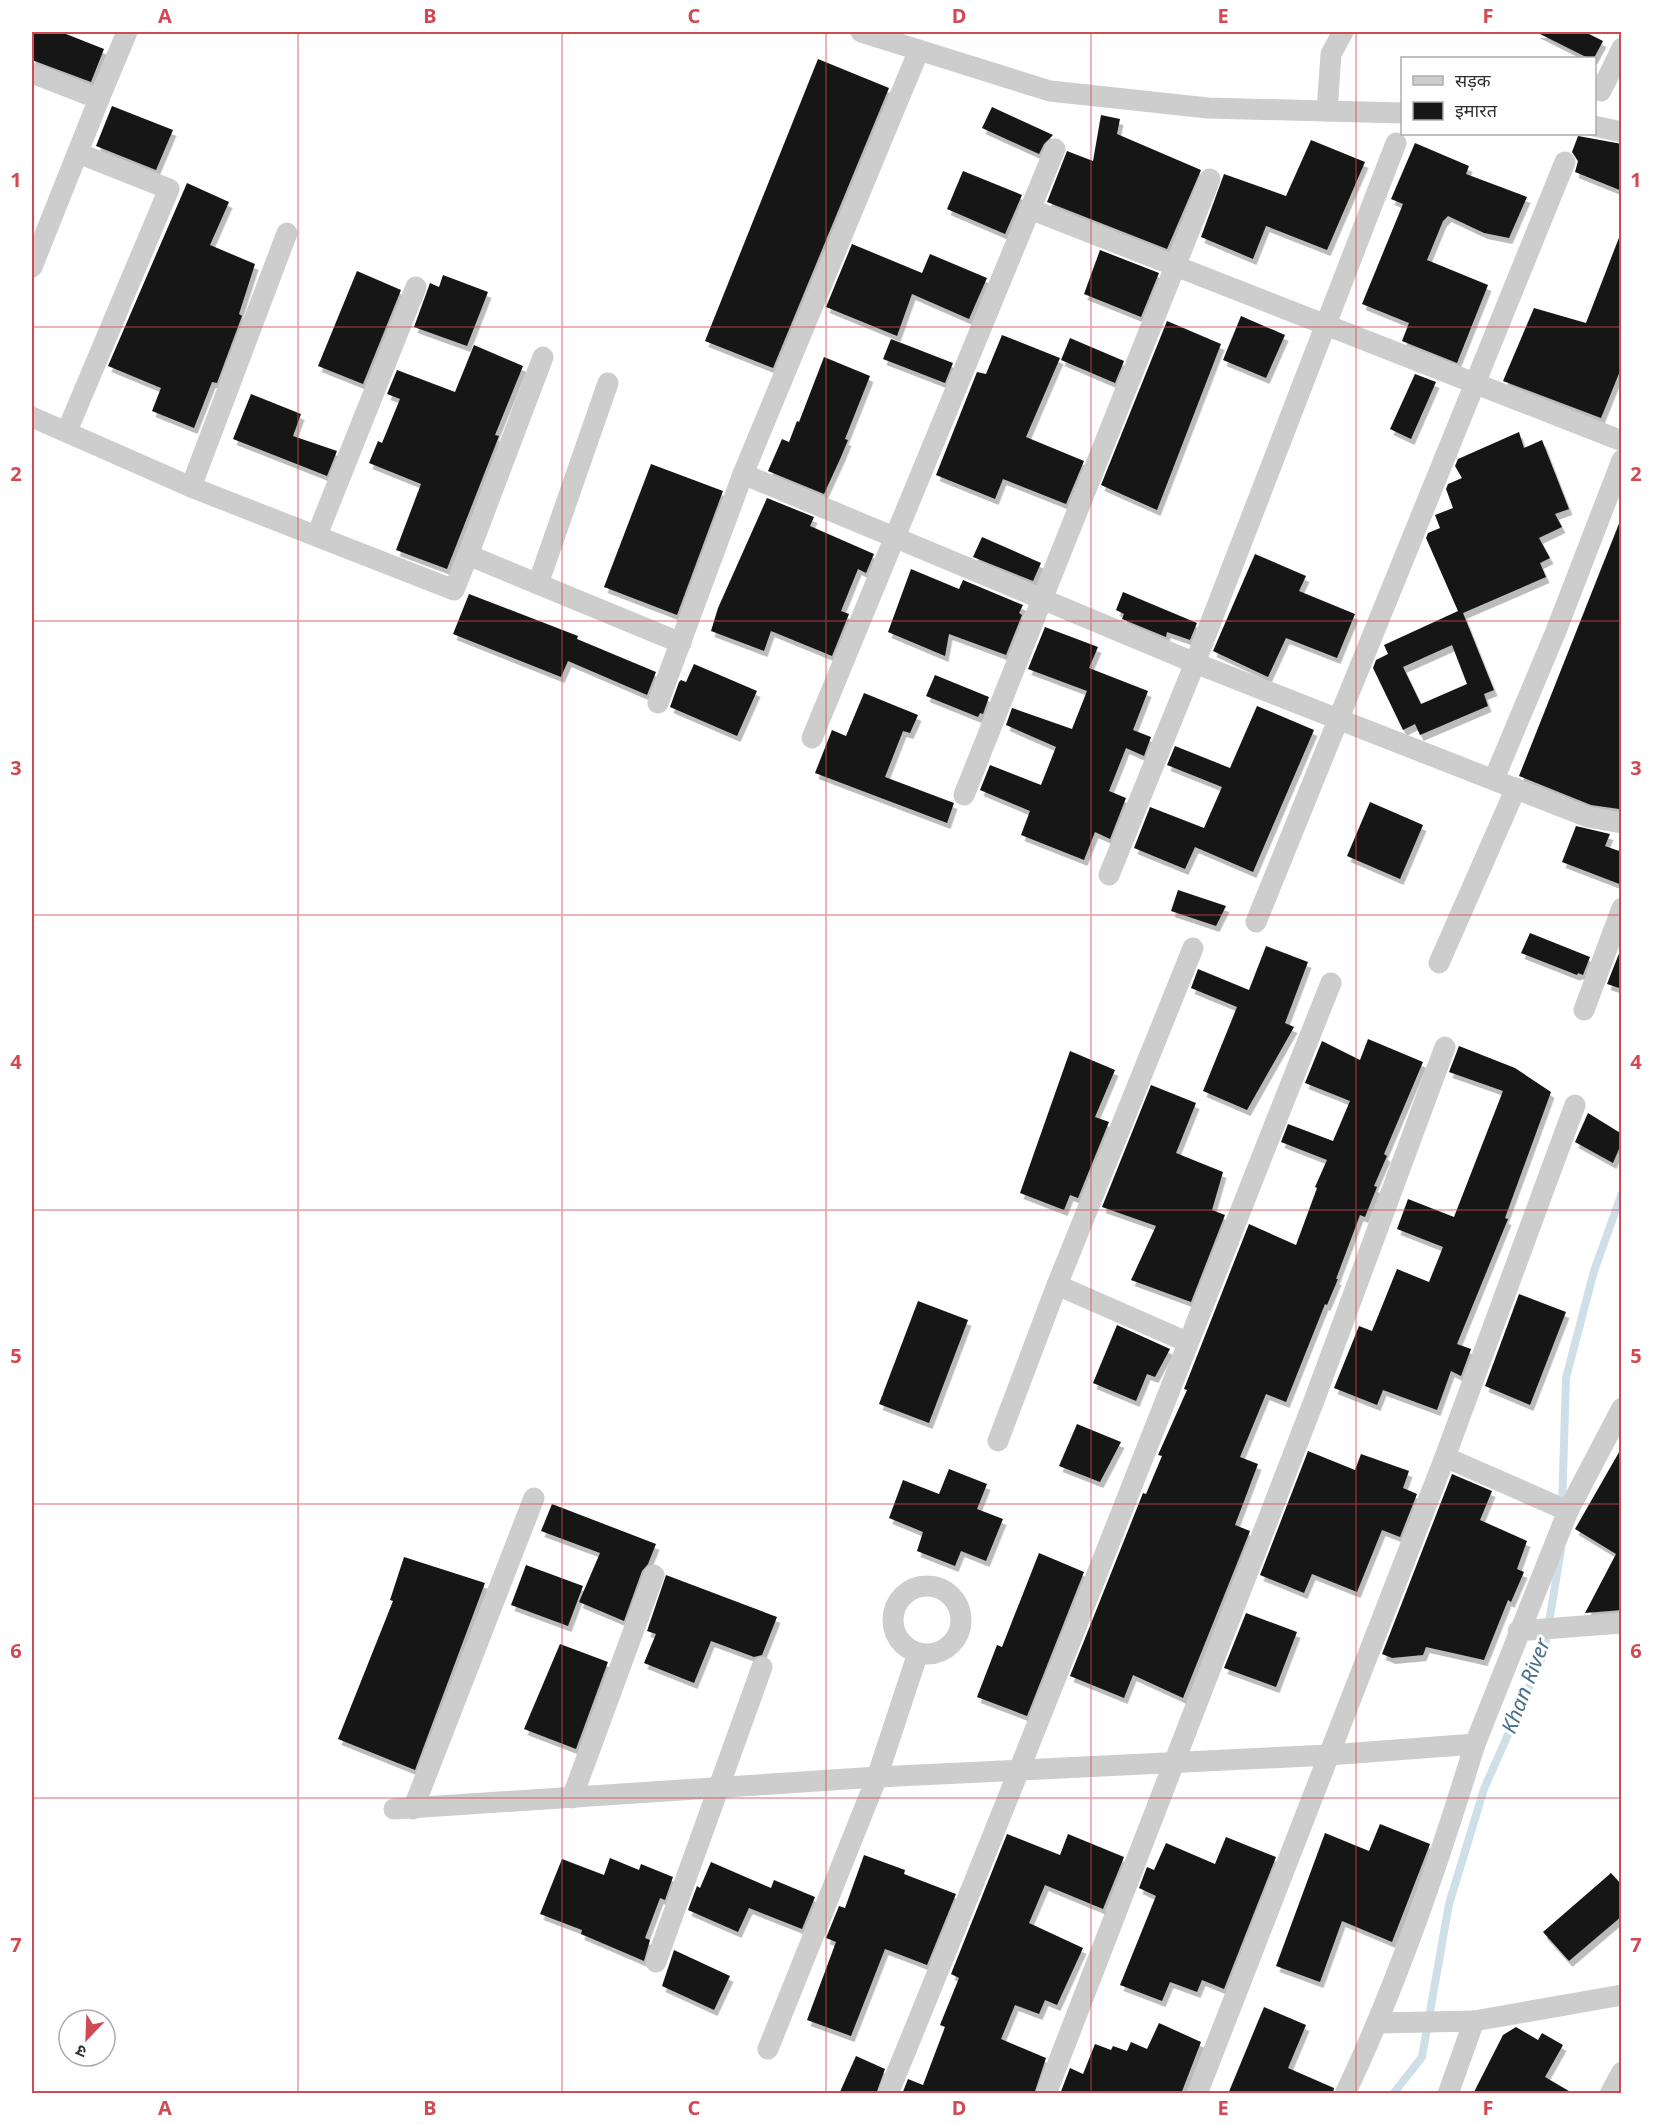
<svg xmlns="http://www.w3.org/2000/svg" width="1653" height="2125" viewBox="0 0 1653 2125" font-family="'Noto Sans','Noto Sans Devanagari',sans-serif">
  <defs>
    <filter id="shadow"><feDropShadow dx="3.5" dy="6" stdDeviation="0" flood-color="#0004"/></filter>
  </defs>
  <rect width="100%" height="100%" fill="#fff"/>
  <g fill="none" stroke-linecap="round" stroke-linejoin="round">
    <g stroke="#cfdfe8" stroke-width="8">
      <path d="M 1562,1507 L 1566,1378 L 1594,1271 L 1622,1193"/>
      <path d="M 1393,2094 L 1422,2057 L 1449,1904 L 1484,1789 L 1544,1653 L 1561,1549"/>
    </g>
  </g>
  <g fill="#171717" fill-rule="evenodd" filter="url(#shadow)">
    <path d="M 32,32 L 61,32 L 104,49 L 91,82 L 32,60 Z"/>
    <path d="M 1536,32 L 1585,32 L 1603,41 L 1594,58 L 1588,58 Z"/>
    <path d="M 818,59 L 889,88 L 773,368 L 705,341 Z"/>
    <path d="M 112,106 L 173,130 L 156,170 L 96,146 Z"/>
    <path d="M 992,107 L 1053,135 L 1044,144 L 1039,154 L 982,128 Z"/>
    <path d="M 1101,115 L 1120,119 L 1117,134 L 1201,170 L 1167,249 L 1047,202 L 1067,151 L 1093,161 Z"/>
    <path d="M 1578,136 L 1622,144 L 1622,191 L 1575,172 L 1578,161 L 1572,152 Z"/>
    <path d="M 1311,140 L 1365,162 L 1327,250 L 1266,226 L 1253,259 L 1201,237 L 1224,174 L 1286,196 Z"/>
    <path d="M 1415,143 L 1469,166 L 1466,174 L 1527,197 L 1509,238 L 1484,233 L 1448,216 L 1443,221 L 1427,260 L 1488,285 L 1457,363 L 1402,341 L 1409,323 L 1362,304 L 1403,204 L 1391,199 Z"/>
    <path d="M 963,171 L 1022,195 L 1005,234 L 947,209 Z"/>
    <path d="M 187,183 L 229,202 L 210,245 L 255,264 L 239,314 L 242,316 L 217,383 L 212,382 L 194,428 L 152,411 L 161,388 L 108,366 Z"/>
    <path d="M 1620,235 L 1622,366 L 1601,418 L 1503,381 L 1534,308 L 1586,323 Z"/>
    <path d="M 852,244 L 922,273 L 930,254 L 987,278 L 969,319 L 912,294 L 897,336 L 826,307 Z"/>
    <path d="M 1100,250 L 1159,273 L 1141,317 L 1084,294 Z"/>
    <path d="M 357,271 L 401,290 L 363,384 L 318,366 Z"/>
    <path d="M 443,275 L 488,292 L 467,346 L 414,327 L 430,283 L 439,287 Z"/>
    <path d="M 1241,316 L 1285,335 L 1266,378 L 1223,360 Z"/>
    <path d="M 1167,321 L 1221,344 L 1157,510 L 1101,485 Z"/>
    <path d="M 1002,335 L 1060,358 L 1026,437 L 1084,461 L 1066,504 L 1003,479 L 995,499 L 936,475 L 977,372 L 986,374 Z"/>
    <path d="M 1070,338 L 1124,361 L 1115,383 L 1061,360 Z"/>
    <path d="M 891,339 L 953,363 L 945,383 L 883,359 Z"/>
    <path d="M 474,345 L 523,366 L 495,435 L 499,436 L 447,569 L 396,550 L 421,484 L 369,463 L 378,441 L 382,443 L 400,399 L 387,394 L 397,370 L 455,392 Z"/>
    <path d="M 824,357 L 870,376 L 845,439 L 848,440 L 841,457 L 824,494 L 768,471 L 782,439 L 789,442 L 797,421 L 799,422 Z"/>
    <path d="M 1415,374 L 1436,382 L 1411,439 L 1390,429 Z"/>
    <path d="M 251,394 L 301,414 L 293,436 L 337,451 L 327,476 L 233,439 Z"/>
    <path d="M 1519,432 L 1524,448 L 1542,440 L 1569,509 L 1555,514 L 1562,527 L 1539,538 L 1550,558 L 1540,563 L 1546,577 L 1463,613 L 1494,690 L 1484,694 L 1488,706 L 1420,735 L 1415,724 L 1403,730 L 1373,668 L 1376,660 L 1388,654 L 1384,645 L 1458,611 L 1426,538 L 1428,533 L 1440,528 L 1435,515 L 1453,508 L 1446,489 L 1448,484 L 1462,478 L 1455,466 L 1458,459 ZM 1452,645 L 1467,684 L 1421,704 L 1403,667 Z"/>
    <path d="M 651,464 L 723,491 L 677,615 L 604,587 Z"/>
    <path d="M 767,498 L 814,517 L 810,526 L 874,554 L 866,573 L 858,569 L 841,611 L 849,614 L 832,656 L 771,631 L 764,651 L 711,631 L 718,608 Z"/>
    <path d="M 1620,521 L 1622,802 L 1619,809 L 1591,805 L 1519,776 Z"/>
    <path d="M 982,537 L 1041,563 L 1033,581 L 973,557 Z"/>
    <path d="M 1255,554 L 1306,576 L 1299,591 L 1355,614 L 1337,658 L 1286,638 L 1268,677 L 1213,651 Z"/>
    <path d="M 911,569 L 959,589 L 963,580 L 1023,605 L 1019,613 L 1022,615 L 1006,655 L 949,634 L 945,656 L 888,632 Z"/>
    <path d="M 1123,592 L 1197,623 L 1190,640 L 1167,632 L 1166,637 L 1122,619 L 1124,614 L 1116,610 Z"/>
    <path d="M 469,594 L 578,636 L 577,639 L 656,672 L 647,695 L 568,661 L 561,677 L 453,634 Z"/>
    <path d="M 1045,627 L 1098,647 L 1089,668 L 1148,691 L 1133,730 L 1151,737 L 1144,756 L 1126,748 L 1109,791 L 1126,798 L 1110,839 L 1095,832 L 1084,860 L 1021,835 L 1030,811 L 980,790 L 990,765 L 1041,785 L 1056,747 L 1006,725 L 1012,708 L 1072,729 L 1087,691 L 1028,669 Z"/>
    <path d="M 694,664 L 757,691 L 737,736 L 670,707 L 679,682 L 681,680 L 686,682 Z"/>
    <path d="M 935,675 L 989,697 L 983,714 L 980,713 L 978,717 L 926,696 Z"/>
    <path d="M 864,693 L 918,715 L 910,733 L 903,731 L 885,777 L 954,803 L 947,823 L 815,773 L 832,730 L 846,736 Z"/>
    <path d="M 1257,706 L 1314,730 L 1253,872 L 1195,847 L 1185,869 L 1134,848 L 1150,807 L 1204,828 L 1222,787 L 1167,765 L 1175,746 L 1230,768 Z"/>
    <path d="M 1370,802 L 1423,825 L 1400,879 L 1347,856 Z"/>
    <path d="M 1576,826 L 1610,834 L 1605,846 L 1622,852 L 1622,885 L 1562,862 Z"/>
    <path d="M 1178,890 L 1226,906 L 1216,926 L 1171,911 Z"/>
    <path d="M 1530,933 L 1590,957 L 1583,975 L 1578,973 L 1577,975 L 1521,953 Z"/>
    <path d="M 1266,946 L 1308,962 L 1285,1023 L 1294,1027 L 1247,1110 L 1203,1091 L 1237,1007 L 1191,988 L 1198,969 L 1249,990 Z"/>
    <path d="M 1622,946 L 1622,989 L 1607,984 Z"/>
    <path d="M 1368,1039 L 1423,1062 L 1384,1154 L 1387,1156 L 1374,1186 L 1377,1187 L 1365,1217 L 1360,1215 L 1336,1279 L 1338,1279 L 1327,1305 L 1325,1304 L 1286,1402 L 1266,1394 L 1240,1457 L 1258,1464 L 1235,1525 L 1250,1531 L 1183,1698 L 1133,1675 L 1124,1698 L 1070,1676 L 1143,1493 L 1146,1494 L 1162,1456 L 1158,1455 L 1187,1390 L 1184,1389 L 1249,1224 L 1296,1245 L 1317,1188 L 1315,1187 L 1327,1160 L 1281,1142 L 1288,1124 L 1333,1141 L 1350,1101 L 1305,1083 L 1322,1041 L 1360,1060 Z"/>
    <path d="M 1459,1046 L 1515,1068 L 1551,1092 L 1505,1218 L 1508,1219 L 1457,1344 L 1471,1349 L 1461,1376 L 1451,1371 L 1437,1410 L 1383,1390 L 1377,1405 L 1334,1388 L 1359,1326 L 1372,1331 L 1397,1269 L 1429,1282 L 1443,1247 L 1397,1229 L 1408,1199 L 1454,1217 L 1503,1091 L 1449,1072 Z"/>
    <path d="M 1070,1051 L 1115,1070 L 1095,1117 L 1109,1122 L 1078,1198 L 1070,1195 L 1064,1210 L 1020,1193 Z"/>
    <path d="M 1151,1085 L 1196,1103 L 1176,1153 L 1223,1172 L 1212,1210 L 1225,1215 L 1191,1302 L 1131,1280 L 1156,1226 L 1102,1207 Z"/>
    <path d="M 1588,1113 L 1622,1134 L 1622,1142 L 1613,1163 L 1575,1142 Z"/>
    <path d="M 1519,1294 L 1566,1312 L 1530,1405 L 1485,1386 Z"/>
    <path d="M 918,1301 L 968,1320 L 929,1423 L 879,1404 Z"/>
    <path d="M 1117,1325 L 1170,1349 L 1155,1377 L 1147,1374 L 1136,1401 L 1093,1383 Z"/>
    <path d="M 1077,1424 L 1121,1442 L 1100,1482 L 1059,1466 Z"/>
    <path d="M 1622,1447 L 1622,1610 L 1585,1613 L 1616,1554 L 1575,1529 Z"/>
    <path d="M 1308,1451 L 1355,1470 L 1361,1454 L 1409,1471 L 1403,1488 L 1417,1494 L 1400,1537 L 1382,1530 L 1357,1592 L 1312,1574 L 1304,1593 L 1260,1575 Z"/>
    <path d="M 949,1469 L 987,1484 L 977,1509 L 1003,1519 L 986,1561 L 961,1551 L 955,1566 L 917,1551 L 923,1532 L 889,1518 L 903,1480 L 939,1494 Z"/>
    <path d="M 1452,1474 L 1492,1491 L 1480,1520 L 1527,1541 L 1517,1569 L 1524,1572 L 1511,1602 L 1508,1600 L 1484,1660 L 1426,1647 L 1423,1655 L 1392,1658 L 1382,1654 Z"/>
    <path d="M 552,1504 L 656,1544 L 648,1564 L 642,1571 L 624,1621 L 579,1602 L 600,1553 L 541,1531 Z"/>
    <path d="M 1039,1553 L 1084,1572 L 1027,1716 L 977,1697 L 997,1645 L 1002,1647 Z"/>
    <path d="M 404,1557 L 485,1583 L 415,1770 L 338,1739 L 393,1601 L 390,1600 Z"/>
    <path d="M 526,1565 L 583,1586 L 568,1626 L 511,1605 Z"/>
    <path d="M 666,1575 L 777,1617 L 762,1655 L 754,1657 L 711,1641 L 694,1683 L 644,1663 L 656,1634 L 647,1631 Z"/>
    <path d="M 1246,1613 L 1297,1632 L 1276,1687 L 1224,1668 Z"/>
    <path d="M 560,1644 L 608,1662 L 576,1749 L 524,1729 Z"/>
    <path d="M 1380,1824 L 1430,1844 L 1392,1942 L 1342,1921 L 1320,1982 L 1276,1966 L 1325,1833 L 1369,1851 Z"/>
    <path d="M 1007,1834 L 1060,1855 L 1068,1834 L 1124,1857 L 1103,1909 L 1045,1885 L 1029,1923 L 1083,1948 L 1057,2005 L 1045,2000 L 1039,2014 L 1015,2005 L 1001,2039 L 1046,2058 L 1034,2094 L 902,2094 L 908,2079 L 923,2085 L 945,2027 L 940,2025 L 959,1978 L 951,1974 Z"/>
    <path d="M 1226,1837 L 1276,1857 L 1224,1989 L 1202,1980 L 1197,1992 L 1170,1982 L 1162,2001 L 1120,1985 L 1156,1896 L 1139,1888 L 1147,1867 L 1154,1870 L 1166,1843 L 1215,1864 Z"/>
    <path d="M 864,1855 L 905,1870 L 904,1874 L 956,1894 L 927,1965 L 885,1949 L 851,2036 L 807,2020 L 836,1942 L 826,1938 L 839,1906 L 845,1908 Z"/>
    <path d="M 610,1858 L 639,1870 L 641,1864 L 673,1877 L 665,1900 L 660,1898 L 645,1938 L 650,1940 L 644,1961 L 581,1934 L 582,1930 L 540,1914 L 562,1859 L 604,1875 Z"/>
    <path d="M 711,1862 L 771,1888 L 774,1880 L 815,1897 L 802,1929 L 749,1908 L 738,1932 L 688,1910 L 697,1886 L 700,1888 Z"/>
    <path d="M 1611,1873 L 1622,1885 L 1622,1916 L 1569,1961 L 1543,1932 Z"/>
    <path d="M 674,1950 L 730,1976 L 714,2010 L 662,1986 Z"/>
    <path d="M 1264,2007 L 1306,2025 L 1288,2068 L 1334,2088 L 1333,2094 L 1228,2094 Z"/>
    <path d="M 1159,2023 L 1201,2042 L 1181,2094 L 1060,2094 L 1070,2068 L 1083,2074 L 1095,2044 L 1111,2050 L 1113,2046 L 1127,2051 L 1131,2042 L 1147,2049 Z"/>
    <path d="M 1516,2027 L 1538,2040 L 1542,2033 L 1563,2045 L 1545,2077 L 1574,2094 L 1473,2094 L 1503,2035 Z"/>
    <path d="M 856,2056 L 885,2069 L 876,2094 L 839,2094 Z"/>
  </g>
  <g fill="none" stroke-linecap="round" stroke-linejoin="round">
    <g stroke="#cdcdcd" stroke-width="21">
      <path d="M 861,32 L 1050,91 L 1208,108 L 1402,113"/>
      <path d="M 32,73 L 99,99 L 32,267"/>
      <path d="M 1601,91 L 1622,48"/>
      <path d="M 99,99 L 127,32"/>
      <path d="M 1327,111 L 1331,54 L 1343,32"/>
      <path d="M 1594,126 L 1622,132"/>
      <path d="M 1030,209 L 1622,441"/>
      <path d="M 32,417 L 191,487 L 454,590 L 468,555 L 681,643"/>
      <path d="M 67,431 L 169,189 L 78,153"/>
      <path d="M 743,474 L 1195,663 L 1588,817 L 1622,823"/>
      <path d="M 191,487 L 287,233"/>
      <path d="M 317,535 L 416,287"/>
      <path d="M 468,555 L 543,357"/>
      <path d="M 538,584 L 608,383"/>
      <path d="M 658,703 L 743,474 L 919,50"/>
      <path d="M 812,738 L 1055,149"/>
      <path d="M 1494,779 L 1556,631 L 1622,460"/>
      <path d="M 964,795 L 1210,179"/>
      <path d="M 1109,875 L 1195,663 L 1396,143"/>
      <path d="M 1256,922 L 1565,162"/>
      <path d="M 1439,963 L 1516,788"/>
      <path d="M 1584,1010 L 1622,908"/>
      <path d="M 1057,1285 L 1187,1342"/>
      <path d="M 998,1441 L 1057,1285 L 1193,948"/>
      <path d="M 1445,1457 L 1568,1511"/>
      <circle cx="927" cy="1620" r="34"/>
      <path d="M 1518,1631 L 1622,1623"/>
      <path d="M 572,1798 L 654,1575"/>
      <path d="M 394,1809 L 877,1777 L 1329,1755 L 1475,1744 L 1568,1511 L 1622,1408"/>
      <path d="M 413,1809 L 534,1498"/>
      <path d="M 656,1962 L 762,1667"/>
      <path d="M 1474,2021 L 1622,1995"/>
      <path d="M 1379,2023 L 1474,2021 L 1448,2094"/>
      <path d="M 768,2049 L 877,1777 L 918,1653"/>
      <path d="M 888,2094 C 1040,1725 1183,1353 1331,983"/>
      <path d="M 1046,2094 L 1315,1398 L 1445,1047"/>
      <path d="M 1197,2094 L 1445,1457 L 1575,1105"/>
      <path d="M 1345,2094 C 1399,1980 1438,1864 1475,1744"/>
      <path d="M 1610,2094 L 1622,2072"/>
    </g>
  </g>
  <path fill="none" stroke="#d14953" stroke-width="1.5" stroke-opacity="0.55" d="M 298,32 L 298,2094M 562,32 L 562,2094M 826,32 L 826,2094M 1091,32 L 1091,2094M 1356,32 L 1356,2094M 32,327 L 1622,327M 32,621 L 1622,621M 32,915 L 1622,915M 32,1210 L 1622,1210M 32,1504 L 1622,1504M 32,1798 L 1622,1798"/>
  <g text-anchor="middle" stroke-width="6" stroke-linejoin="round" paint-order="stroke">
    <g font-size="21" font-style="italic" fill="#477089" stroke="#fff">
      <text transform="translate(1526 1686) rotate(-69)" y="7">Khan River</text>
    </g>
  </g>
  <rect width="1653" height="2125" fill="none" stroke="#ffffff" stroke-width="66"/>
  <rect x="1401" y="57" width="195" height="78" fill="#ffffff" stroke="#acacac" stroke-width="1.5"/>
  <rect x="1413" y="76" width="30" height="9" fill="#cdcdcd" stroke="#acacac" stroke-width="1.5"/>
  <text x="1455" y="87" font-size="18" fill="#303030">सड़क</text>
  <rect x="1413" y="102" width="30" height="18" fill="#171717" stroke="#acacac" stroke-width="1.5"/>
  <text x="1455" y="117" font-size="18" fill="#303030">इमारत</text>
  <g transform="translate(87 2038) rotate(203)"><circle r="28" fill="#ffffff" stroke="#acacac" stroke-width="1.5"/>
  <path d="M0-4.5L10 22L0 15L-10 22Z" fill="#d14953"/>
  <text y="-9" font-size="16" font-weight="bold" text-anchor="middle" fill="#303030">उ</text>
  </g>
  <rect x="33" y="33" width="1587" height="2059" fill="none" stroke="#d14953" stroke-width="2"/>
  <g font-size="20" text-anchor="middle" font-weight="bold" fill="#d14953">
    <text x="165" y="23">A</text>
    <text x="430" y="23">B</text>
    <text x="694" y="23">C</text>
    <text x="959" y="23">D</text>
    <text x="1223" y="23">E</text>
    <text x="1488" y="23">F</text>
    <text x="16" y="187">1</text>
    <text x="1636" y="187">1</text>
    <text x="16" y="481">2</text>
    <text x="1636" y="481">2</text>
    <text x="16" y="775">3</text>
    <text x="1636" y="775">3</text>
    <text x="16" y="1069">4</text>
    <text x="1636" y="1069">4</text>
    <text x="16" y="1363">5</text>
    <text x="1636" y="1363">5</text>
    <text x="16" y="1658">6</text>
    <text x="1636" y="1658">6</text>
    <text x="16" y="1952">7</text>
    <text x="1636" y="1952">7</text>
    <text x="165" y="2115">A</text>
    <text x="430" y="2115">B</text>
    <text x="694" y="2115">C</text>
    <text x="959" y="2115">D</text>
    <text x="1223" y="2115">E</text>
    <text x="1488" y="2115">F</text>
  </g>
</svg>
